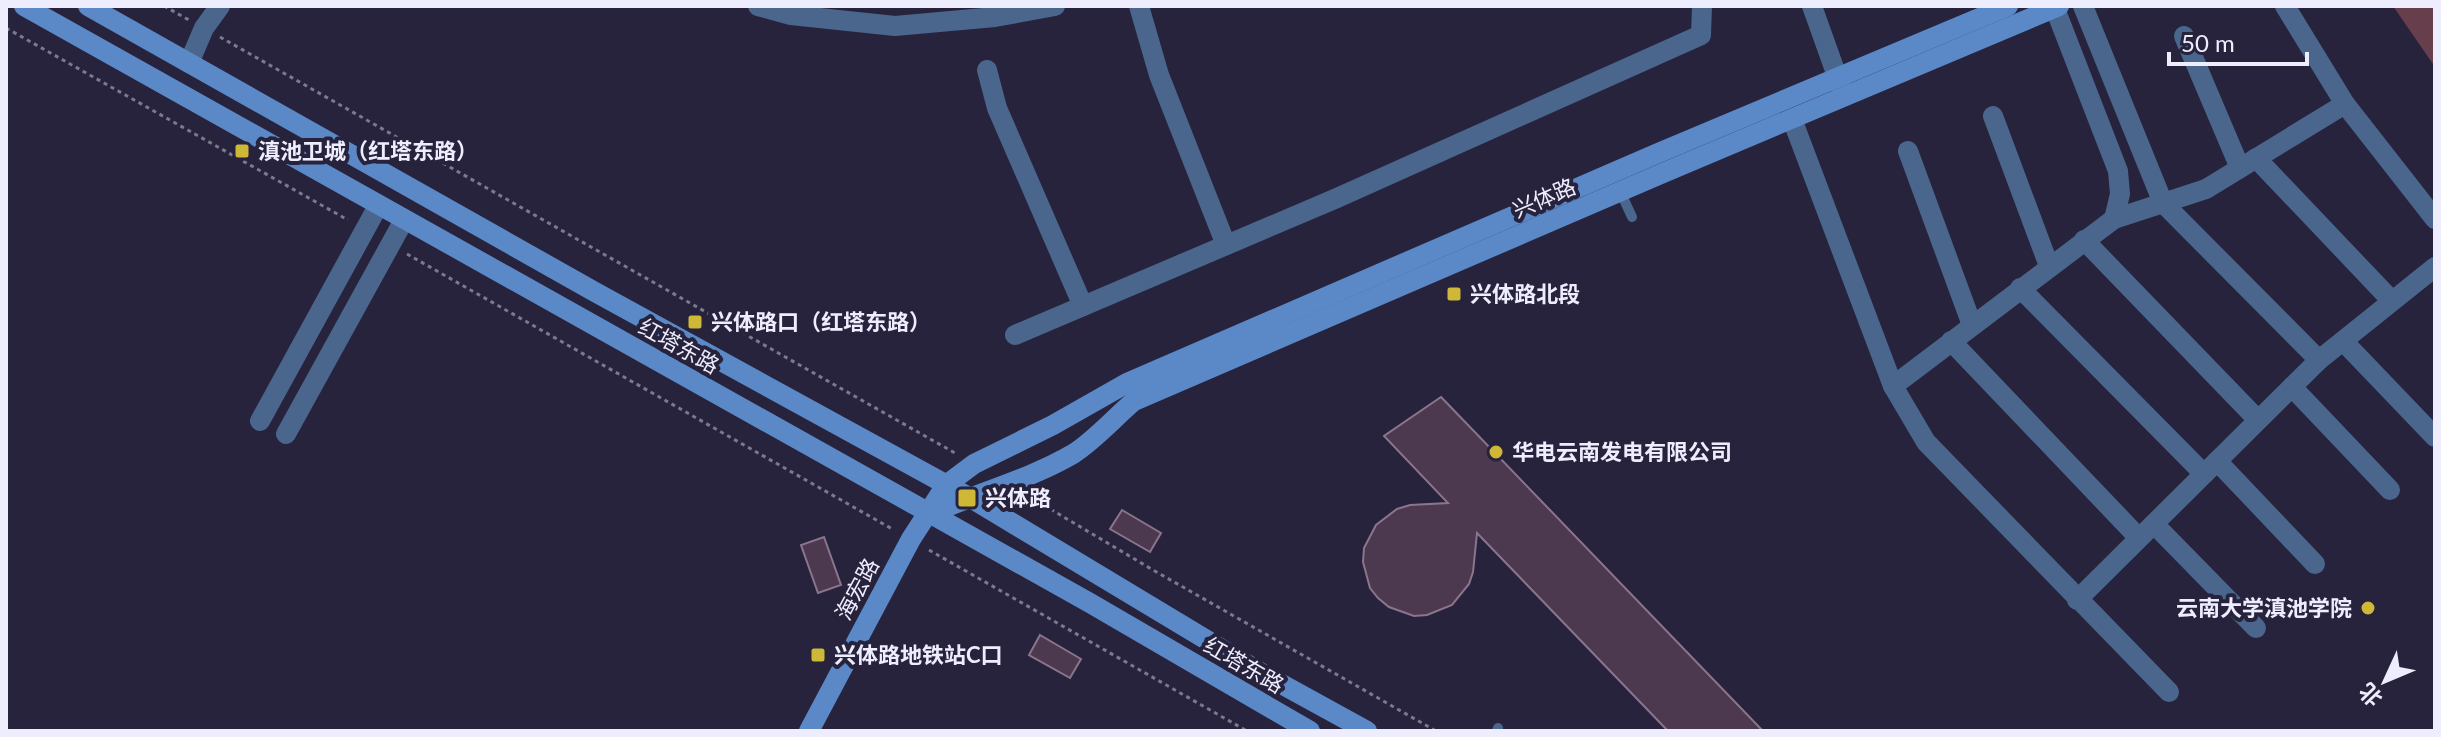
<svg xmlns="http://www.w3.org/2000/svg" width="2441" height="737" viewBox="0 0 2441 737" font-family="Lato,'Noto Sans SC',sans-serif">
  <rect width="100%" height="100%" fill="#27233c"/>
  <path fill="#673e4c" d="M 2393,6 L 2435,6 L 2435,67 Z"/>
  <g fill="#4d394f" stroke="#8b758d" stroke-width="2">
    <path d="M 1441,397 L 1763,731 L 1668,731 L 1477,533 L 1473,572 L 1469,584 L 1452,605 L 1427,615 L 1414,616 L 1389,607 L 1378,598 L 1370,588 L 1363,562 L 1364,548 L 1376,525 L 1397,509 L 1410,505 L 1448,503 L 1384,436 Z"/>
    <path d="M 1122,510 L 1161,533 L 1150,552 L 1110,529 Z"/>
    <path d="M 824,537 L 841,585 L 818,593 L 801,545 Z"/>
    <path d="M 1040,635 L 1081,659 L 1070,678 L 1029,655 Z"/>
  </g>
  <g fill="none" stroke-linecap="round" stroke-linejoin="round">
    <g stroke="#7c798f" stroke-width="3" stroke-dasharray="4 4" stroke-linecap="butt">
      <path d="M 164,6 L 189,20"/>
      <path d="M 6,28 L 348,220"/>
      <path d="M 220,37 L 955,453"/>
      <path d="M 407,254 L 894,530"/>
      <path d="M 1030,497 L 1153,570 L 1436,731"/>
      <path d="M 929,550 L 1247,731"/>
    </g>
    <g stroke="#4a668d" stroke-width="10">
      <path d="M 1620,191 L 1632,217"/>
      <path d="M 1497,731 L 1498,728"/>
    </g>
    <g stroke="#4a668d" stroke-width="20">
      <path d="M 758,6 L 791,15 L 895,26 L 995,17 L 1055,6"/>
      <path d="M 1139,6 L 1159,75 L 1226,245"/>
      <path d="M 1812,6 L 1843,93"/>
      <path d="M 2054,6 L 2118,171 L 2120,194 L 2114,219"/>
      <path d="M 2083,6 L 2163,203 L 2319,360"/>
      <path d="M 2285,6 L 2345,104 L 2435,219"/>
      <path d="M 2184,36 L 2240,168"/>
      <path d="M 189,63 L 204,28 L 220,6"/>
      <path d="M 987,70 L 997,108 L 1083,306"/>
      <path d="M 1993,116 L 2049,266"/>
      <path d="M 1792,119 L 1893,386 L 1926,442 L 2169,692"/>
      <path d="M 1908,151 L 1972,325"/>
      <path d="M 2256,158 L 2392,301"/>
      <path d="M 2084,240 L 2258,420"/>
      <path d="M 2020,288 L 2204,474"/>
      <path d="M 1015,335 L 1337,198 L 1701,35 L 1702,6"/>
      <path d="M 1951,341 L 2139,538"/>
      <path d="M 2343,341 L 2435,437"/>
      <path d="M 1893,386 L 2114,219 L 2206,189 L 2345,104"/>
      <path d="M 2292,387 L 2390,490"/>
      <path d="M 260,421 L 378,206"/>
      <path d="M 286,434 L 404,220"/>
      <path d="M 2217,461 L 2315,564"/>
      <path d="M 2154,524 L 2256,628"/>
      <path d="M 2077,600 L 2319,360 L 2435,267"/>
    </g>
    <g stroke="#5b89c8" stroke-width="20">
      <path d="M 24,6 L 1090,603 L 1310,731"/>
      <path d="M 88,6 L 595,292 L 969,497 L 1265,675 L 1367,731"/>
      <path d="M 930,514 C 977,493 1028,480 1073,454 C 1095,440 1114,418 1134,401 L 1663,173 L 2059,6"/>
      <path d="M 809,731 L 911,539 L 946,485 L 974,464 L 1053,425 L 1127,383 L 1656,154 L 2008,6"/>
    </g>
  </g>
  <g fill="#cfb837" stroke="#27233c" stroke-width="3">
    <rect x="234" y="143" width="16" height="16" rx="4"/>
    <rect x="1446" y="286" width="16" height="16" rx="4"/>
    <rect x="687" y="314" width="16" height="16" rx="4"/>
    <circle cx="1496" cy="452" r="8"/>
    <rect x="957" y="488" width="20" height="20" rx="4"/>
    <circle cx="2368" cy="608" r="8"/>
    <rect x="810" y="647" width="16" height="16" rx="4"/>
  </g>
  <g text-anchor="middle" stroke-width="8" stroke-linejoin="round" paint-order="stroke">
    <g font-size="22" font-weight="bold" fill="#eeedfe" stroke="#27233c" text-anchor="start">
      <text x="258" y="159">滇池卫城（红塔东路）</text>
      <text x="1470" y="302">兴体路北段</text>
      <text x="711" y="330">兴体路口（红塔东路）</text>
      <text x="1512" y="460">华电云南发电有限公司</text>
      <text x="985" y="506">兴体路</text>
      <text x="2352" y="616" text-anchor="end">云南大学滇池学院</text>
      <text x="834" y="663">兴体路地铁站C口</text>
    </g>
    <g font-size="22" fill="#eeedfe" stroke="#27233c">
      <text transform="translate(1544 198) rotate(-23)" y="8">兴体路</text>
      <text transform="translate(679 346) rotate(29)" y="8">红塔东路</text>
      <text transform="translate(857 589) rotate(-62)" y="8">海宏路</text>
      <text transform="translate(1244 665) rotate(30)" y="8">红塔东路</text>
    </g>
  </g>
  <rect width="2441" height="737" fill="none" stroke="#eeedfe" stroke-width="16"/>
  <g transform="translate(2385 681) rotate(226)" stroke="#27233c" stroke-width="6" paint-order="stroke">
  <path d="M0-6L14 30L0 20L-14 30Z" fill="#eeedfe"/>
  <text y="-12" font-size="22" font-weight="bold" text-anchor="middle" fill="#eeedfe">北</text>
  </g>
  <path d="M2169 52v12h138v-12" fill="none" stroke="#eeedfe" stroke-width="4"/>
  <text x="2181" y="52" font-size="24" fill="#eeedfe" stroke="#27233c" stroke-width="6" paint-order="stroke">50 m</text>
</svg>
